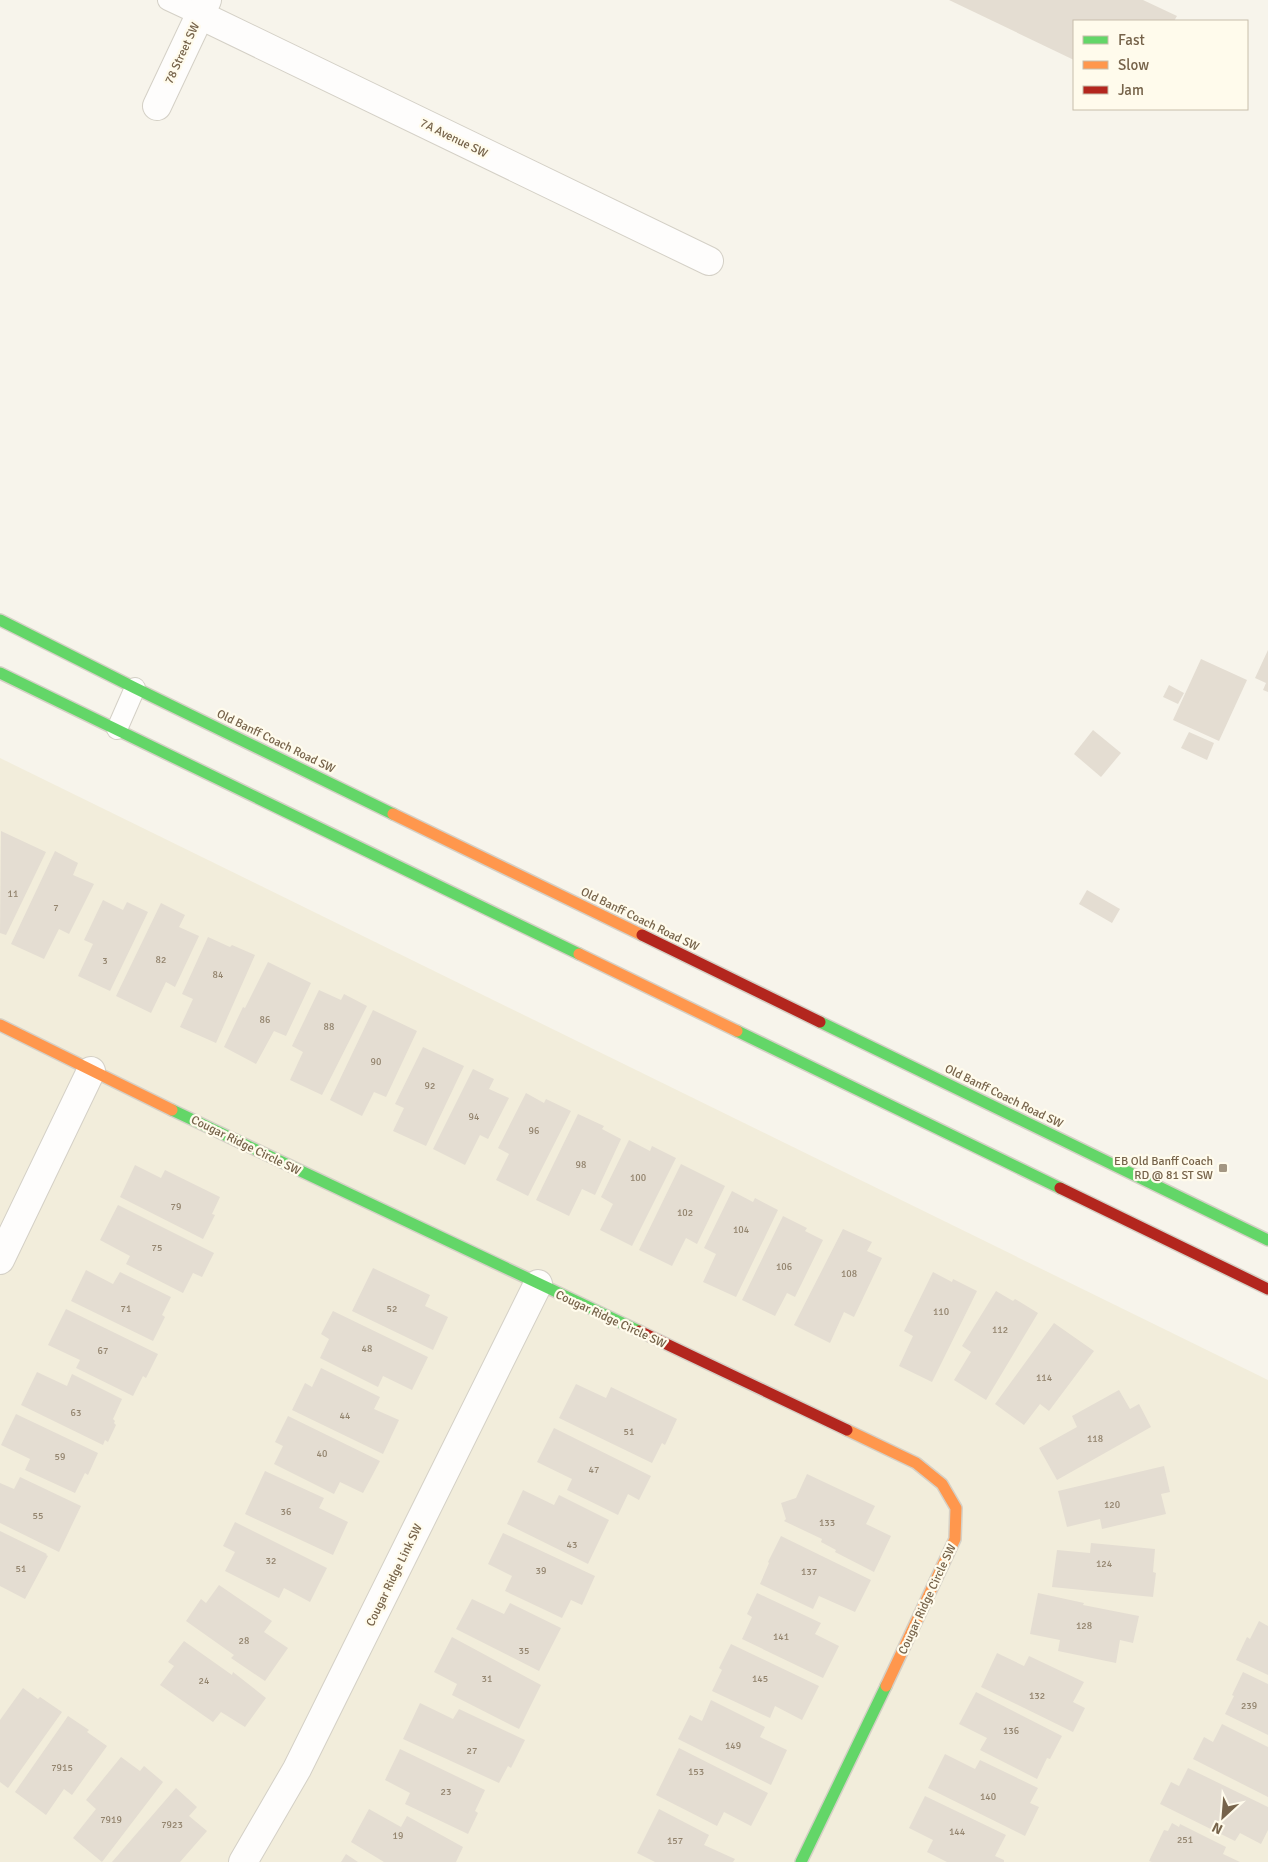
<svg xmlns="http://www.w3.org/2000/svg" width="1268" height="1862" viewBox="0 0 1268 1862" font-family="Signika,sans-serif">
  <rect width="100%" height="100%" fill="#f7f4eb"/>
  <path fill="#f2eddb" d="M 0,758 L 1268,1380 L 1268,1862 L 0,1862 Z"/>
  <g fill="#e4ddd2">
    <path d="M 949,0 L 1143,0 L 1177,16 L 1174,21 L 1074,21 L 1074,60 Z"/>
    <path d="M 1268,650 L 1268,692 L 1263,690 L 1266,683 L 1255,678 Z"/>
    <path d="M 1201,659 L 1247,680 L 1219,741 L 1173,720 Z"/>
    <path d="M 1169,685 L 1184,693 L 1178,704 L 1163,697 Z"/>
    <path d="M 1093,730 L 1121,753 L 1101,777 L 1074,754 Z"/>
    <path d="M 1189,732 L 1214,743 L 1207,760 L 1181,748 Z"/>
    <path d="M 1,831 L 46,852 L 6,935 L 0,933 Z"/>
    <path d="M 55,851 L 78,863 L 73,875 L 94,884 L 69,934 L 59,929 L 44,959 L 11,944 Z"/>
    <path d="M 1087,890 L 1120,909 L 1112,923 L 1079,904 Z"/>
    <path d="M 103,900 L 123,910 L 127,902 L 148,912 L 110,991 L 78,976 L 93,944 L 84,940 Z"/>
    <path d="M 161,903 L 185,915 L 179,927 L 199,936 L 175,987 L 166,982 L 151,1013 L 116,996 Z"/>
    <path d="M 208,937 L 230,947 L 232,945 L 255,955 L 216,1043 L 180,1027 L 193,999 L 182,994 Z"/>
    <path d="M 268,962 L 311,983 L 286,1036 L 274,1031 L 256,1064 L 224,1047 L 243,1007 L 245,1008 Z"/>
    <path d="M 319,990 L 341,1000 L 344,994 L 367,1006 L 322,1095 L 290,1080 L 303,1052 L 292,1046 Z"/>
    <path d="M 373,1010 L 417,1031 L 386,1097 L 374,1092 L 362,1116 L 330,1100 Z"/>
    <path d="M 423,1047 L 464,1066 L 426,1146 L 393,1131 L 404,1108 L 395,1104 Z"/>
    <path d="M 473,1069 L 494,1079 L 489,1089 L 509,1098 L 488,1139 L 480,1135 L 465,1165 L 433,1149 Z"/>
    <path d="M 526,1093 L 544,1103 L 546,1099 L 571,1111 L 528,1196 L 496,1180 L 509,1154 L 498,1148 Z"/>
    <path d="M 578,1114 L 604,1126 L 602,1129 L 621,1139 L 595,1195 L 582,1189 L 569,1216 L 536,1200 Z"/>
    <path d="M 629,1140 L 650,1151 L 652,1146 L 676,1158 L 632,1246 L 600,1230 L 613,1204 L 601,1197 Z"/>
    <path d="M 681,1164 L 725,1186 L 697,1244 L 686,1238 L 672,1266 L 639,1250 Z"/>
    <path d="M 135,1165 L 161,1178 L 165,1170 L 220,1197 L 212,1214 L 215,1215 L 203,1239 L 120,1197 Z"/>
    <path d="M 732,1191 L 753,1202 L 755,1198 L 778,1210 L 736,1297 L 703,1282 L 716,1254 L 704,1248 Z"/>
    <path d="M 118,1205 L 214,1253 L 202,1277 L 193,1273 L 183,1293 L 126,1264 L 130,1256 L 100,1240 Z"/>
    <path d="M 783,1216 L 807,1228 L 805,1231 L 823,1240 L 795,1297 L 787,1293 L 775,1316 L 742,1300 Z"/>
    <path d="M 843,1229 L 872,1242 L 867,1251 L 882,1258 L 854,1317 L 844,1312 L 830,1343 L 794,1325 Z"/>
    <path d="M 373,1268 L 430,1295 L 425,1306 L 448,1317 L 433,1350 L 352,1311 Z"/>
    <path d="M 86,1270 L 113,1284 L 120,1272 L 171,1297 L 162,1315 L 165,1317 L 153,1341 L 71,1301 Z"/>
    <path d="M 933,1272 L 952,1282 L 953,1279 L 977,1291 L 932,1382 L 899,1366 L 913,1336 L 904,1331 Z"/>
    <path d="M 996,1291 L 1013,1301 L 1015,1299 L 1038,1313 L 986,1400 L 954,1380 L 971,1352 L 962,1346 Z"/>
    <path d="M 66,1309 L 158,1354 L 146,1378 L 143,1376 L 133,1396 L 76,1368 L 80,1360 L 48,1345 Z"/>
    <path d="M 333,1311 L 428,1357 L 412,1390 L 383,1376 L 378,1387 L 320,1358 L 329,1339 L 321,1334 Z"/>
    <path d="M 1054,1323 L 1094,1351 L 1049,1411 L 1040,1404 L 1024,1425 L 995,1404 Z"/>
    <path d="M 321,1368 L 380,1397 L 374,1409 L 399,1420 L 383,1454 L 292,1410 L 305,1383 L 312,1387 Z"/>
    <path d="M 37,1372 L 67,1386 L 72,1374 L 122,1399 L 113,1419 L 115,1421 L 114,1423 L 116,1425 L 108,1442 L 105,1440 L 103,1445 L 21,1405 Z"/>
    <path d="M 576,1384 L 606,1398 L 611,1387 L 677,1419 L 665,1445 L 662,1443 L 652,1463 L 559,1418 Z"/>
    <path d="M 1119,1390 L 1130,1409 L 1139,1404 L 1151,1427 L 1057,1480 L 1039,1448 L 1077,1427 L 1072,1416 Z"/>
    <path d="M 16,1414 L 98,1453 L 88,1475 L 85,1473 L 75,1493 L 25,1470 L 30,1459 L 1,1445 Z"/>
    <path d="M 288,1416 L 380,1461 L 363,1493 L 340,1482 L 334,1494 L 274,1464 L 283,1446 L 275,1442 Z"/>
    <path d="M 554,1428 L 651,1476 L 639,1500 L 628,1494 L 618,1515 L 567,1490 L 572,1479 L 537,1462 Z"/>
    <path d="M 1164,1466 L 1170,1492 L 1161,1494 L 1166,1514 L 1102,1529 L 1100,1519 L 1067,1527 L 1058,1491 Z"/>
    <path d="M 265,1471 L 324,1498 L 319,1508 L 348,1522 L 333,1555 L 245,1514 Z"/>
    <path d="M 807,1474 L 875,1506 L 866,1524 L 891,1536 L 874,1572 L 835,1552 L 836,1550 L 821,1542 L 822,1539 L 784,1521 L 786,1519 L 781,1503 L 796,1498 Z"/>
    <path d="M 20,1477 L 81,1506 L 59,1552 L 0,1523 L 0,1483 L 14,1489 Z"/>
    <path d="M 523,1490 L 554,1505 L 559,1495 L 609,1520 L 588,1564 L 507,1524 Z"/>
    <path d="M 235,1522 L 327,1568 L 310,1602 L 284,1588 L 279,1598 L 225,1571 L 235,1552 L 223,1546 Z"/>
    <path d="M 0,1531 L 47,1554 L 46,1555 L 48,1556 L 25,1599 L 0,1586 Z"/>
    <path d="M 503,1533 L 595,1576 L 582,1605 L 571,1600 L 562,1618 L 505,1591 L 512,1576 L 488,1564 Z"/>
    <path d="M 781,1536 L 871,1580 L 855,1612 L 819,1596 L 813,1609 L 760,1584 L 769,1563 L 768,1562 Z"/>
    <path d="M 1091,1543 L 1155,1549 L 1153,1572 L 1156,1573 L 1153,1597 L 1052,1587 L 1057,1550 L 1090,1553 Z"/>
    <path d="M 219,1585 L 272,1621 L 264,1632 L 288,1648 L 265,1681 L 231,1658 L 234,1655 L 186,1621 L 201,1599 L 206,1603 Z"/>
    <path d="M 757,1593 L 821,1623 L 815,1634 L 839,1646 L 823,1678 L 742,1639 L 752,1617 L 747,1614 Z"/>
    <path d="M 1038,1593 L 1084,1603 L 1083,1605 L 1139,1616 L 1133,1643 L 1120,1640 L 1116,1663 L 1058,1651 L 1060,1640 L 1030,1634 Z"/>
    <path d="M 472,1599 L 504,1614 L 510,1603 L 561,1628 L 539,1671 L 456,1629 Z"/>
    <path d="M 1259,1621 L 1268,1626 L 1268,1675 L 1236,1660 L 1247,1637 L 1250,1639 Z"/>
    <path d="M 452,1637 L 541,1685 L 519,1729 L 452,1695 L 457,1684 L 434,1672 Z"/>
    <path d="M 184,1641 L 232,1675 L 233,1672 L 266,1698 L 245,1727 L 221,1712 L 213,1722 L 160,1685 L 174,1666 L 168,1662 Z"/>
    <path d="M 731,1644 L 819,1686 L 802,1720 L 775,1706 L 770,1718 L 712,1691 L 722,1670 L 719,1668 Z"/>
    <path d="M 997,1653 L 1024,1666 L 1029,1656 L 1084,1682 L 1073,1702 L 1085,1708 L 1073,1732 L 981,1687 Z"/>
    <path d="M 1243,1672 L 1268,1684 L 1268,1735 L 1225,1714 L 1234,1696 L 1232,1695 Z"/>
    <path d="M 23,1688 L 38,1699 L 40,1697 L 62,1712 L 8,1788 L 0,1782 L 0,1720 Z"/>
    <path d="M 976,1692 L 1062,1736 L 1050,1759 L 1047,1758 L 1037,1779 L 980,1750 L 987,1738 L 959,1724 Z"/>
    <path d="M 711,1700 L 765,1727 L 760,1737 L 787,1750 L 771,1785 L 678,1739 L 690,1715 L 702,1721 Z"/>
    <path d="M 420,1703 L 453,1719 L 459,1709 L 525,1740 L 511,1768 L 508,1766 L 499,1783 L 403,1739 Z"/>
    <path d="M 68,1716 L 89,1730 L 87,1732 L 107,1746 L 72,1795 L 64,1789 L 46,1815 L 15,1792 Z"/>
    <path d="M 1222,1724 L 1268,1747 L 1268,1797 L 1193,1759 L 1204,1737 L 1213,1742 Z"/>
    <path d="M 679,1748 L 768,1793 L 751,1826 L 724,1812 L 717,1826 L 656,1795 Z"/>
    <path d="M 400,1749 L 485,1790 L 475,1811 L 478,1813 L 468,1834 L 405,1804 L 410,1793 L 385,1780 Z"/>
    <path d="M 945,1754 L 975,1769 L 980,1760 L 1038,1788 L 1030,1803 L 1039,1807 L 1025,1836 L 928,1788 Z"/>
    <path d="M 121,1757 L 140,1771 L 144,1766 L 163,1782 L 102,1862 L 73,1838 L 96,1809 L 86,1800 Z"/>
    <path d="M 1188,1768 L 1268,1807 L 1268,1830 L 1261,1844 L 1240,1833 L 1235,1841 L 1160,1804 L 1171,1782 L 1179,1786 Z"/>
    <path d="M 176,1788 L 197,1807 L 189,1816 L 207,1831 L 180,1862 L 112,1862 Z"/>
    <path d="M 925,1796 L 1006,1835 L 995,1856 L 1004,1860 L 1004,1862 L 947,1862 L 927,1852 L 933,1840 L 909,1828 Z"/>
    <path d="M 369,1809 L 401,1827 L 407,1816 L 463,1847 L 456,1862 L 384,1862 L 351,1842 Z"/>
    <path d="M 659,1809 L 709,1835 L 704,1845 L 735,1859 L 733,1862 L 655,1862 L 637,1853 Z"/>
    <path d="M 1172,1823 L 1179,1827 L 1180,1824 L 1226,1847 L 1223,1854 L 1240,1862 L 1152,1862 L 1149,1861 L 1164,1830 L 1168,1831 Z"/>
    <path d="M 346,1854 L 358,1862 L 341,1862 Z"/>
  </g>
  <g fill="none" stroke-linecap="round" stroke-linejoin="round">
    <defs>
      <g id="lane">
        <path d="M 168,0 L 200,15"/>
        <path d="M 117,729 L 135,688"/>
      </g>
      <g id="street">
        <path d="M 200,15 L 709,261"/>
        <path d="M 157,106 L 207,0"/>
        <path d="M 0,1260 L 91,1071"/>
        <path d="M 243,1862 L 297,1769 L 538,1284"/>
      </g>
      <g id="fast">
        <path d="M 0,620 L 135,688 L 393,814"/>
        <path d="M 0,673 L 579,954"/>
        <path d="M 820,1022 L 1268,1240"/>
        <path d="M 737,1031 L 1060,1188"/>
        <path d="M 172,1110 L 639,1331"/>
        <path d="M 801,1862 L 886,1686"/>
      </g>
      <g id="slow">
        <path d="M 393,814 L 642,935"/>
        <path d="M 579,954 L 737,1031"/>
        <path d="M 0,1025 L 172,1110"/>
        <path d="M 847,1430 L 916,1463 L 942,1484 L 956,1508 L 955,1539 L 886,1686"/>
      </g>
      <g id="jam">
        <path d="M 642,935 L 820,1022"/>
        <path d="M 1060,1188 L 1268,1289"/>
        <path d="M 639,1331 L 847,1430"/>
      </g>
    </defs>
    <use href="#lane" stroke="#d4d0c6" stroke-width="22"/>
    <use href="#street" stroke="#d4d0c6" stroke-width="30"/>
    <use href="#fast" stroke="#d5d0c6" stroke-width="14"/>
    <use href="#slow" stroke="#d5d0c6" stroke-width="14"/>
    <use href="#jam" stroke="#d5d0c6" stroke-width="14"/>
    <use href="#lane" stroke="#fefdfc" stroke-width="20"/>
    <use href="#street" stroke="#fefdfc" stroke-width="28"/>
    <use href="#fast" stroke="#63d668" stroke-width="11"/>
    <use href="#slow" stroke="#ff974d" stroke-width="11"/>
    <use href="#jam" stroke="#b3261e" stroke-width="11"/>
  </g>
  <rect fill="#a39682" stroke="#fffbec" stroke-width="2" x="1218" y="1163" width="10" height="10" rx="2.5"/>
  <g text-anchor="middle" stroke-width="4.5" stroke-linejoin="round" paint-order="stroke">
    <g font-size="10" fill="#93846e">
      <text x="13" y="897">11</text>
      <text x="56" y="911">7</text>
      <text x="161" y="963">82</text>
      <text x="105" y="964">3</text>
      <text x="218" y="978">84</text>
      <text x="265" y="1023">86</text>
      <text x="329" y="1030">88</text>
      <text x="376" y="1065">90</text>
      <text x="430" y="1089">92</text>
      <text x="474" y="1120">94</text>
      <text x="534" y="1134">96</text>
      <text x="581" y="1168">98</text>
      <text x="638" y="1181">100</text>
      <text x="176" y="1210">79</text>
      <text x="685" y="1216">102</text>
      <text x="741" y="1233">104</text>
      <text x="157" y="1251">75</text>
      <text x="784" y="1270">106</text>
      <text x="849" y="1277">108</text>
      <text x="126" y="1312">71</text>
      <text x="392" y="1312">52</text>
      <text x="941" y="1315">110</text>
      <text x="1000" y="1333">112</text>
      <text x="367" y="1352">48</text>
      <text x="103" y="1354">67</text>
      <text x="1044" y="1381">114</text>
      <text x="76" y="1416">63</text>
      <text x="345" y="1419">44</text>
      <text x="629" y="1435">51</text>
      <text x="1095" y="1442">118</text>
      <text x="322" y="1457">40</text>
      <text x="60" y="1460">59</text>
      <text x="594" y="1473">47</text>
      <text x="1112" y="1508">120</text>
      <text x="286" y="1515">36</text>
      <text x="38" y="1519">55</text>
      <text x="827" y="1526">133</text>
      <text x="572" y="1548">43</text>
      <text x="271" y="1564">32</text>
      <text x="1104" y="1567">124</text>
      <text x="21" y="1572">51</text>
      <text x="541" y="1574">39</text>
      <text x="809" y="1575">137</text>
      <text x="1084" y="1629">128</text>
      <text x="781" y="1640">141</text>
      <text x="244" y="1644">28</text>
      <text x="524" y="1654">35</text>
      <text x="487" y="1682">31</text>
      <text x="760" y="1682">145</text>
      <text x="204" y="1684">24</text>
      <text x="1037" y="1699">132</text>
      <text x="1249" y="1709">239</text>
      <text x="1011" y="1734">136</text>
      <text x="733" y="1749">149</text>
      <text x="472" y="1754">27</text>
      <text x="62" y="1771">7915</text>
      <text x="696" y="1775">153</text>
      <text x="446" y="1795">23</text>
      <text x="988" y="1800">140</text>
      <text x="111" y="1823">7919</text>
      <text x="172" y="1828">7923</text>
      <text x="957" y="1835">144</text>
      <text x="398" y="1839">19</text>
      <text x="1185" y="1843">251</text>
      <text x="675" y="1844">157</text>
    </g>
    <g font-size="12" fill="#76634a" stroke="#fffbec">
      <text transform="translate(182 53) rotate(-65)" y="4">78 Street SW</text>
      <text transform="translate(454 138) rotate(26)" y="4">7A Avenue SW</text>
      <text transform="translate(276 741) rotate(26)" y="4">Old Banff Coach Road SW</text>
      <text transform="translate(640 919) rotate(26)" y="4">Old Banff Coach Road SW</text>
      <text transform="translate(1004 1096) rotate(26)" y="4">Old Banff Coach Road SW</text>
      <text transform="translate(246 1145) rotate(26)" y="4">Cougar Ridge Circle SW</text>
      <text transform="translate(611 1319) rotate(25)" y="4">Cougar Ridge Circle SW</text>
      <text transform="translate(394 1575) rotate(-64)" y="4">Cougar Ridge Link SW</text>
      <text transform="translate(927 1599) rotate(-65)" y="4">Cougar Ridge Circle SW</text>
    </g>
    <g font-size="12" fill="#76634a" stroke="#fffbec" text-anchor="end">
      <text x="1213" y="1165">EB Old Banff Coach<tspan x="1213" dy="14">RD @ 81 ST SW</tspan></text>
    </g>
  </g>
  <rect x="1073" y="20" width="175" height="90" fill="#fffbec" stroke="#c8beab"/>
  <rect x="1083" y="36" width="25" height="8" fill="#63d668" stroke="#c8beab"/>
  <text x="1118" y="45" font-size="15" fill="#76634a">Fast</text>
  <rect x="1083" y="61" width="25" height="8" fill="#ff974d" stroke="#c8beab"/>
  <text x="1118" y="70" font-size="15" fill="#76634a">Slow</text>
  <rect x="1083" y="86" width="25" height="8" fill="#b3261e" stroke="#c8beab"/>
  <text x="1118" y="95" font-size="15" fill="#76634a">Jam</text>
  <g transform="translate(1223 1817) rotate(206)" stroke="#fffbec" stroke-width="4" paint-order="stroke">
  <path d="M0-4L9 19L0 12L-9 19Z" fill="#76634a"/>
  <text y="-8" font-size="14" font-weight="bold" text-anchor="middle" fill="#76634a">N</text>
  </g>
</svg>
